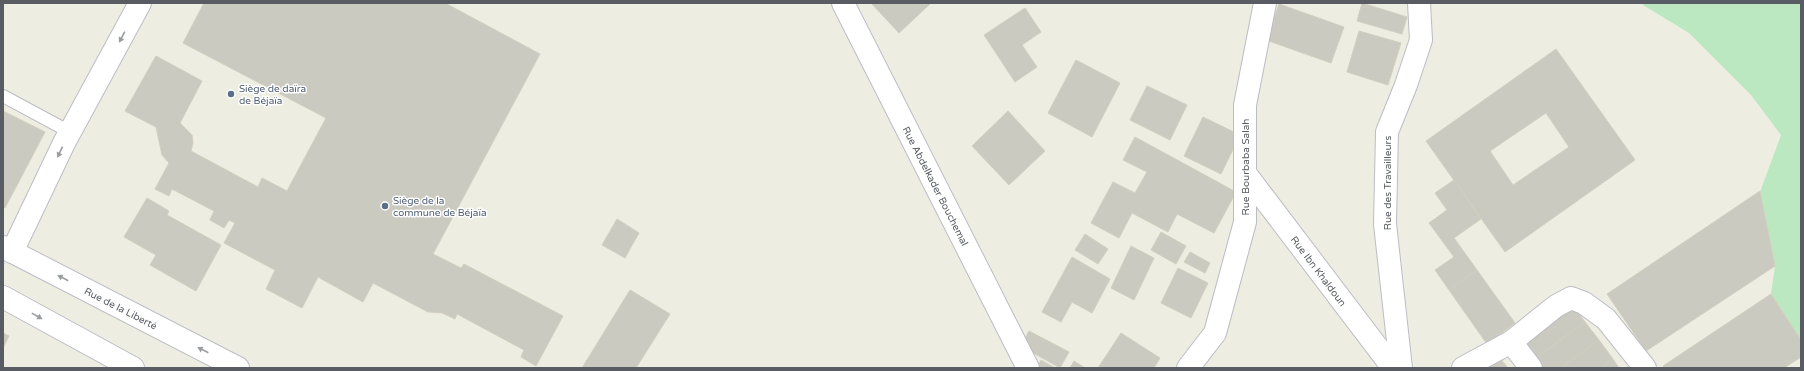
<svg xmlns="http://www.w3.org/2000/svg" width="1804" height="371" viewBox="0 0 1804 371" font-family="'Varela Round',sans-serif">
  <rect width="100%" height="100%" fill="#eeede1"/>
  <path fill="#bbe8c0" d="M 1642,3 L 1801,3 L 1801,340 L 1771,294 L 1775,266 L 1760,192 L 1781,135 L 1751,95 L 1689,33 L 1643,5 Z"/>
  <g fill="#cbcac0" stroke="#d3cfbf" fill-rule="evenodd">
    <path d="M 204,3 L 445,3 L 540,54 L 433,254 L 461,268 L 464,264 L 563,316 L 536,366 L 521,357 L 524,350 L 457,314 L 455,319 L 442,313 L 428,312 L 373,283 L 363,302 L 318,277 L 302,308 L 266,289 L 275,270 L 224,243 L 235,223 L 229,220 L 224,228 L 210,220 L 214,211 L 172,189 L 169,196 L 155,189 L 169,163 L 162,155 L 156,127 L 125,111 L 156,56 L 202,81 L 180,123 L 192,135 L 193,143 L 191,151 L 258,187 L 262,178 L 287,191 L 326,118 L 183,43 Z"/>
    <path d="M 871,3 L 931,3 L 899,33 Z"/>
    <path d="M 1362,3 L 1407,17 L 1402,34 L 1357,21 Z"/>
    <path d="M 1279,4 L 1344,27 L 1331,63 L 1266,40 Z"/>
    <path d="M 1025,8 L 1041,32 L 1022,45 L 1037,67 L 1015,82 L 984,35 Z"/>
    <path d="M 1359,31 L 1401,43 L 1388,85 L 1347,72 Z"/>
    <path d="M 1556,49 L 1635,160 L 1505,252 L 1426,141 ZM 1546,113 L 1569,147 L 1513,185 L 1490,151 Z"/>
    <path d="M 1076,60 L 1120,83 L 1092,137 L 1048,113 Z"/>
    <path d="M 1147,86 L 1187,105 L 1170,140 L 1130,120 Z"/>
    <path d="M 3,111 L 45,132 L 5,208 L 3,207 Z"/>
    <path d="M 1008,111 L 1045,151 L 1009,185 L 972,146 Z"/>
    <path d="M 1203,117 L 1240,135 L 1221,174 L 1184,156 Z"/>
    <path d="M 1135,137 L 1236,192 L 1214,233 L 1177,214 L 1168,232 L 1132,213 L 1119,238 L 1091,223 L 1113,182 L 1135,193 L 1147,172 L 1123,160 Z"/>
    <path d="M 1454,180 L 1481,219 L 1454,238 L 1477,270 L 1449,290 L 1435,270 L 1454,257 L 1429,223 L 1447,210 L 1435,193 Z"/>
    <path d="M 1760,191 L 1775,266 L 1646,351 L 1607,294 Z"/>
    <path d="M 147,198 L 169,211 L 167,215 L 221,245 L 196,291 L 150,265 L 156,255 L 124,237 Z"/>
    <path d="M 617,219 L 639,233 L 625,258 L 602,245 Z"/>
    <path d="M 1161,232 L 1186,246 L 1176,264 L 1151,250 Z"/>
    <path d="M 1085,234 L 1108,249 L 1098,264 L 1075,250 Z"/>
    <path d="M 1131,246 L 1154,258 L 1134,300 L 1111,288 Z"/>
    <path d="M 1190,252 L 1210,263 L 1205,273 L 1184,262 Z"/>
    <path d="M 1072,257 L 1110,279 L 1092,313 L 1072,302 L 1061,322 L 1042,312 Z"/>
    <path d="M 1178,268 L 1208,283 L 1191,318 L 1161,303 Z"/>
    <path d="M 1477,270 L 1515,323 L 1487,344 L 1449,290 Z"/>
    <path d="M 630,290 L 670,314 L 636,368 L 582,368 Z"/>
    <path d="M 1771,294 L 1801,340 L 1801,357 L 1784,368 L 1664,368 L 1663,366 Z"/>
    <path d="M 1571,303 L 1585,322 L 1533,360 L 1520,341 Z"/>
    <path d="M 1585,322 L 1599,340 L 1561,368 L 1539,368 L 1533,360 Z"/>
    <path d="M 1029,331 L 1069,352 L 1060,368 L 1021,346 Z"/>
    <path d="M 3,333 L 9,336 L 3,348 Z"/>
    <path d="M 1121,333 L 1160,358 L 1154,368 L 1098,368 Z"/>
    <path d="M 1599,340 L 1613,359 L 1601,368 L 1561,368 Z"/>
    <path d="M 1496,353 L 1508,368 L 1477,368 Z"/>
    <path d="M 1613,359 L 1619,368 L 1601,368 Z"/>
    <path d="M 1041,360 L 1055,368 L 1037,368 Z"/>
    <path d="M 1074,361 L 1085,368 L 1070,368 Z"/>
  </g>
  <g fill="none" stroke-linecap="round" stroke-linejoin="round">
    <defs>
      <path id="lane" d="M 3,96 L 70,132"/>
      <g id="street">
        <path d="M 843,3 L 1028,368"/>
        <path d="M 1245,173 L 1393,368"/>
        <path d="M 12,252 L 64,143 L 140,3"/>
        <path d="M 1511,342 L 1531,368"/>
        <path d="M 1188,368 L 1215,333 L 1245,222 L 1245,105 L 1265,3"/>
        <path d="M 1401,368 L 1385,224 L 1387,132 L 1406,85 L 1421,40 L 1419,3"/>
        <path d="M 1463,368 L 1511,342 L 1556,306 L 1571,298 L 1584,303 L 1606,319 L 1645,368"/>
      </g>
      <g id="secondary">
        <path d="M 3,247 L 238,368"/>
        <path d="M 3,297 L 133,368"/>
      </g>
    </defs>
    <use href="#lane" stroke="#bbbdc4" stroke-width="14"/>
    <use href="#street" stroke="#bbbdc4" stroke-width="24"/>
    <use href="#secondary" stroke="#bcbec6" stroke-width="24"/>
    <use href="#lane" stroke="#fff" stroke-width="12"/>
    <use href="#street" stroke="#fff" stroke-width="22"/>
    <use href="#secondary" stroke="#fff" stroke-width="22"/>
  </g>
  <defs><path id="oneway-solid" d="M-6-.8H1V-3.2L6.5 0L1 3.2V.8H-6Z"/></defs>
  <g fill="#9b9ea1">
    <use href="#oneway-solid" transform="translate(122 37) rotate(118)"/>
    <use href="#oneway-solid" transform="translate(60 152) rotate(115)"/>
    <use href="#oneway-solid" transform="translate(63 278) rotate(-153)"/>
    <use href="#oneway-solid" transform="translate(37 316) rotate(29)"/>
    <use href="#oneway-solid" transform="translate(203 350) rotate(-153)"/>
  </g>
  <g fill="#5c6f8a" stroke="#fff" stroke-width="1.5">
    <circle cx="231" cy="94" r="4"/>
    <circle cx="385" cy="206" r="4"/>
  </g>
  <g text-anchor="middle" stroke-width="3" stroke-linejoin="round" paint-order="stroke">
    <g font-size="10" fill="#4e5e75" stroke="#fff" text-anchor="start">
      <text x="239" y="92">Siège de daïra<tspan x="239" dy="12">de Béjaïa</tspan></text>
      <text x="393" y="204">Siège de la<tspan x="393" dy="12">commune de Béjaïa</tspan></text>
    </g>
    <g font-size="10" fill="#595d63" stroke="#fff">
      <text transform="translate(1245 167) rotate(-90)" y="4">Rue Bourbaba Salah</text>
      <text transform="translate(1387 183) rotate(-90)" y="4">Rue des Travailleurs</text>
      <text transform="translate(936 186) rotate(63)" y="4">Rue Abdelkader Bouchemal</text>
      <text transform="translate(1319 271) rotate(53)" y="4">Rue Ibn Khaldoun</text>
      <text transform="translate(121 308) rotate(27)" y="4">Rue de la Liberté</text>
    </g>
  </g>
  <rect width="1804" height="371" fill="none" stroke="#595d63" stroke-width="8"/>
</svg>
